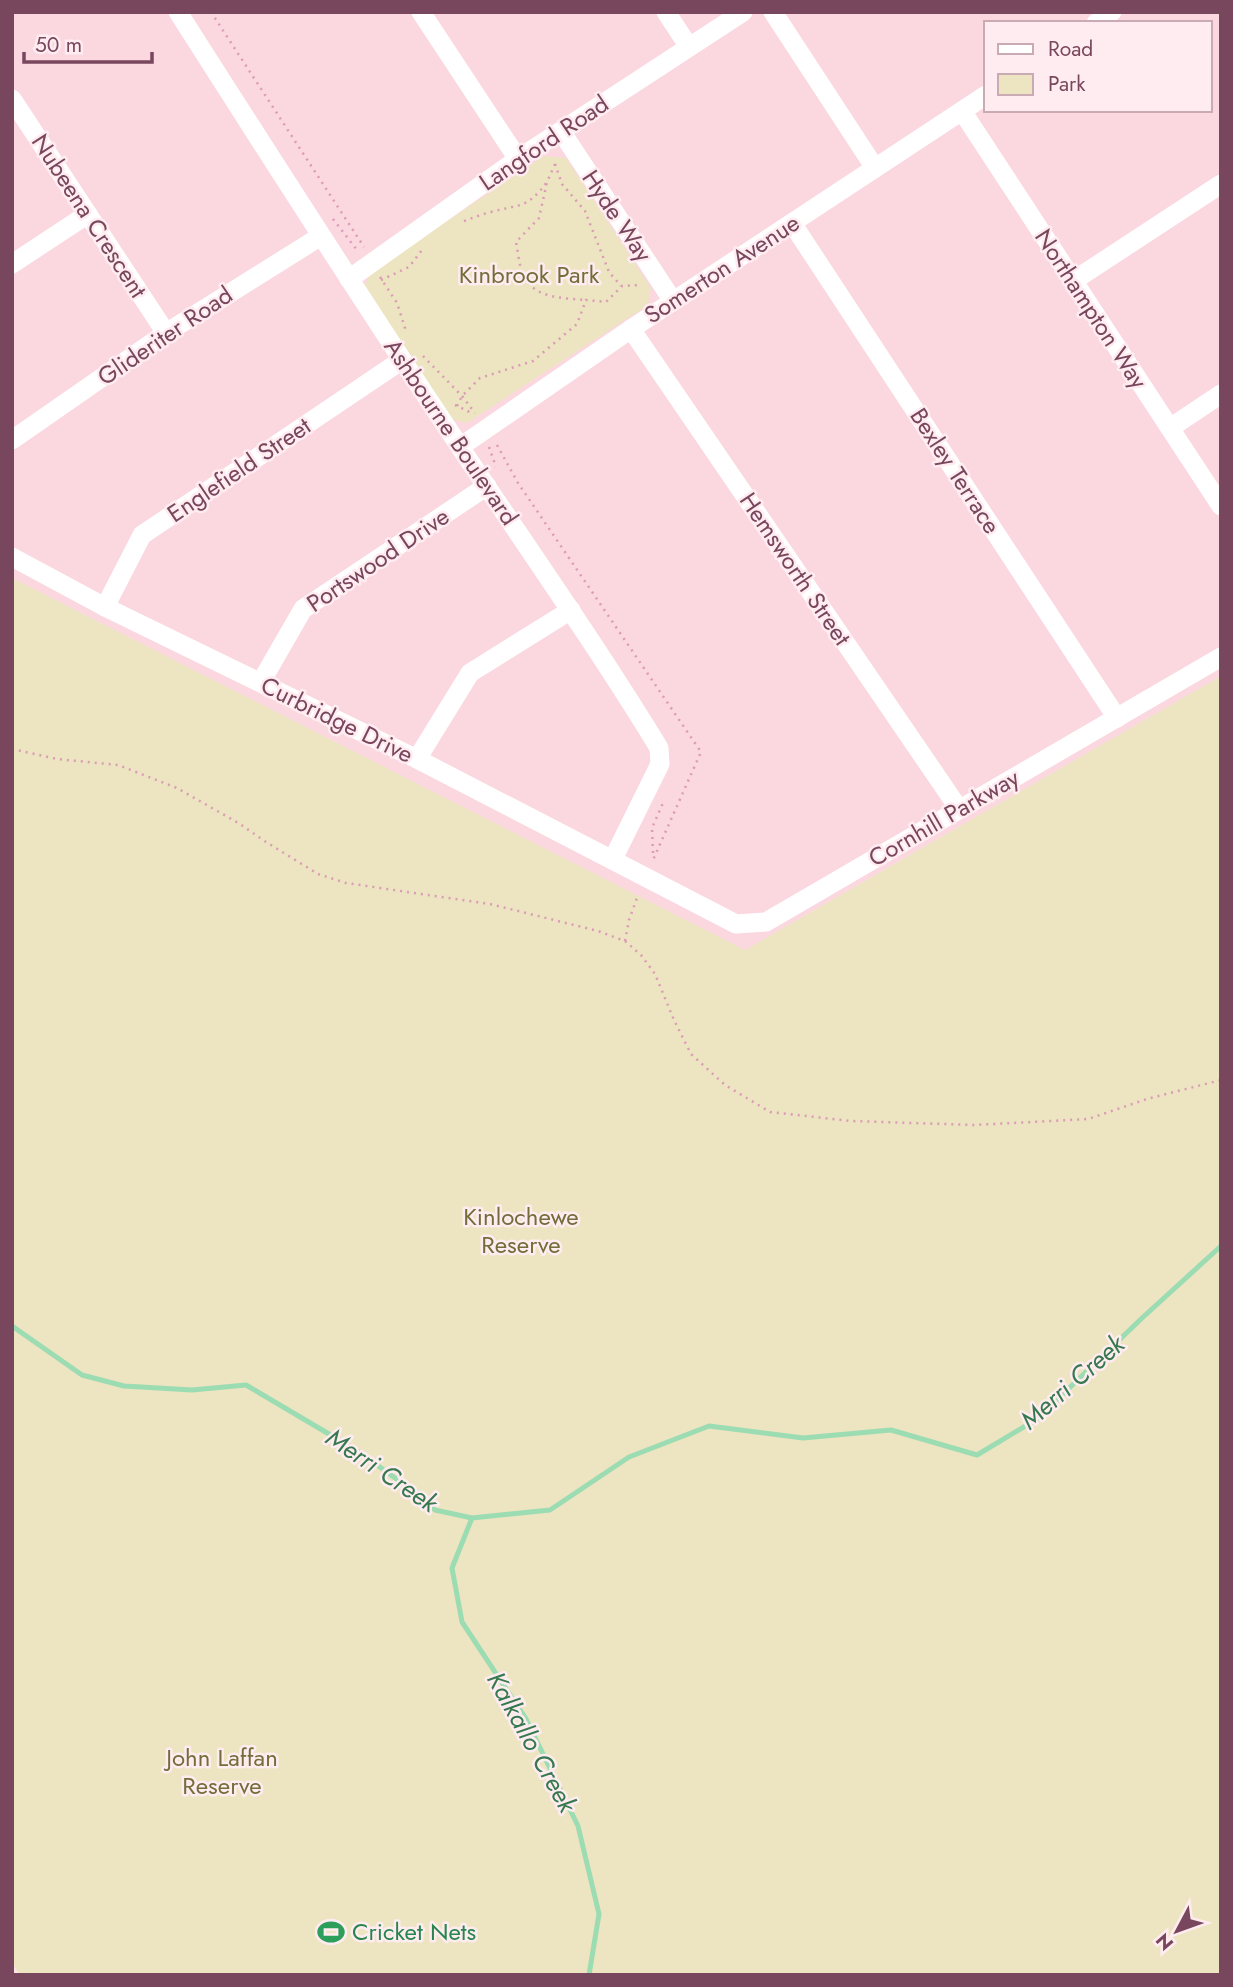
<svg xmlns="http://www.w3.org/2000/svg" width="1233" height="1987" viewBox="0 0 1233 1987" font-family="Jost,sans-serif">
  <rect width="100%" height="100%" fill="#fee4e9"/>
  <path fill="#fbd7e0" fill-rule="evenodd" d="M 12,12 L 1221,12 L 1221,676 L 745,950 L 12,578 ZM 986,23 L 1210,23 L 1210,110 L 986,110 Z"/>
  <g fill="#ede4c1">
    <path d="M 544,156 L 566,158 L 651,288 L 648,305 L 467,423 L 451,419 L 364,288 L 370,273 Z"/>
    <path d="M 12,578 L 745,950 L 1221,676 L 1221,1975 L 20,1975 L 12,1963 Z"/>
  </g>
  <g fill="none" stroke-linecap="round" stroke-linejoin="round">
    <g stroke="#9cdcb2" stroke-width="5">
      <path d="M 12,1326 L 82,1375 L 124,1386 L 192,1390 L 246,1385 L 356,1450 L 416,1493 L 435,1510 L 472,1518 L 550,1510 L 629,1457 L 709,1426 L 803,1438 L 891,1430 L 977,1455 L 1037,1419 L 1141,1319 L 1221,1246"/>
      <path d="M 472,1518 L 452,1568 L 462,1622 L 526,1719 L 578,1826 L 599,1914 L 589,1975"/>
    </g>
    <g stroke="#db9cb6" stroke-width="2.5" stroke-dasharray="2 5" stroke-linecap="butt">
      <path d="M 211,12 L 364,247"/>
      <path d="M 555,164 L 547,182 L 539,218 L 516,242 C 518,252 519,265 523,275 C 534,299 564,298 586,300"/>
      <path d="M 555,164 L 562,184 L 585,211 L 609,272 L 621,286"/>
      <path d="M 333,219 L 357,250"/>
      <path d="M 464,221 C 473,218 482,214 491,212 C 520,204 527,209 547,182"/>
      <path d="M 380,277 L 397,303 L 406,331"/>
      <path d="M 381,280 L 409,267 L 422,250"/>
      <path d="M 423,356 L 462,396 L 475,413"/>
      <path d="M 455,405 L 468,411 L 471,417"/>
      <path d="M 457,406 L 462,396 L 480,378 L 533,361 L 577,324 L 586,300 L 606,302 L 622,286 L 639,285"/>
      <path d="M 497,445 L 518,483 L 701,752 L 653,860"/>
      <path d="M 489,447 L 496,467"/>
      <path d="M 12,749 L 57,759 L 118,765 L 177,788 L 240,824 L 266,842 L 318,874 L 346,883 L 490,904 L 598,931 L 625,941 L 641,955 L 655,974 L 674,1020 L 691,1054 L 725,1085 L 770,1112 L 851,1121 L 974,1125 L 1088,1119 L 1147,1099 L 1221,1080"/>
      <path d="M 653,853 L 652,828 L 663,803"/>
      <path d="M 625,941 L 629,920 L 638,895"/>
    </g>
    <g stroke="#fff" stroke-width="19">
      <path d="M 178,12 C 271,158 364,304 460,447 C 527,547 596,645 659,748 L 660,764 L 613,859"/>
      <path d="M 421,12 L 518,159"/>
      <path d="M 666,12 L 689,47"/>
      <path d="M 773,12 L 875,168"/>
      <path d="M 1096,23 L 1112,12"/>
      <path d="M 12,99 L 166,333"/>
      <path d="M 962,111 L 1221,506"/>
      <path d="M 561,131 L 673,301"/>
      <path d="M 792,223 L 1117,718"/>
      <path d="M 12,264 L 88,214"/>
      <path d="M 349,279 L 518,159 L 743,12"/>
      <path d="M 1073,281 L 1221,184"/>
      <path d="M 631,329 L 959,809"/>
      <path d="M 1170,428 L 1221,394"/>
      <path d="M 12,440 L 166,333 L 321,236"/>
      <path d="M 460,447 L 631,329 L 986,95"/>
      <path d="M 12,557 L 105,607 L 417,759 L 736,924 L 766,922 L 1221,657"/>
      <path d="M 105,607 L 142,535 L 402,360"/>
      <path d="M 261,682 L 303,609 L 487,486"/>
      <path d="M 417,759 L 470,673 L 571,610"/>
    </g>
  </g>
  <defs>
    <symbol id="stadium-bare" viewBox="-9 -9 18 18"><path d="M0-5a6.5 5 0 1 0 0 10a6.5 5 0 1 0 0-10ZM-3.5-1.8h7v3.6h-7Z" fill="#2e9e5b" stroke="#ffecf0" stroke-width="2.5" paint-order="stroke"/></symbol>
  </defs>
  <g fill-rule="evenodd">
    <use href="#stadium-bare" x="312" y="1913" width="38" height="38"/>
  </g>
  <g text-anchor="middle" stroke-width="5" stroke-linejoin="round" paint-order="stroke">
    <g font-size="24" fill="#79475d" stroke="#ffecf0">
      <text transform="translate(544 143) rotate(-34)" y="8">Langford Road</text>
      <text transform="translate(89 216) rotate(57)" y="8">Nubeena Crescent</text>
      <text transform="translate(617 216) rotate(56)" y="8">Hyde Way</text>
      <text transform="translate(722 269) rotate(-33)" y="8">Somerton Avenue</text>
      <text transform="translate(1091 309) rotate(57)" y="8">Northampton Way</text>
      <text transform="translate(165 336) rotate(-34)" y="8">Glideriter Road</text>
      <text transform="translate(451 432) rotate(56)" y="8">Ashbourne Boulevard</text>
      <text transform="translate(239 470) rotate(-34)" y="8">Englefield Street</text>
      <text transform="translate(955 471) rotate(57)" y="8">Bexley Terrace</text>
      <text transform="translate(378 560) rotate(-34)" y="8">Portswood Drive</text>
      <text transform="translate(795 569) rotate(56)" y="8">Hemsworth Street</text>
      <text transform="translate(337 720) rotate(26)" y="8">Curbridge Drive</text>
      <text transform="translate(944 818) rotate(-30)" y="8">Cornhill Parkway</text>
    </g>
    <g font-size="24" fill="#736e39" stroke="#ffecf0">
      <text x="529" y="283">Kinbrook Park</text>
      <text x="521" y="1225">Kinlochewe<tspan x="521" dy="28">Reserve</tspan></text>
      <text x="222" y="1766">John Laffan<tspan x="222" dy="28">Reserve</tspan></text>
    </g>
    <g font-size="24" fill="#27864d" stroke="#ffecf0" text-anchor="start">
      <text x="352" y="1940">Cricket Nets</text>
    </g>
    <g font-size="26" font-style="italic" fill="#36794e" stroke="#ffecf0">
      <text transform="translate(1072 1382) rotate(-41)" y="9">Merri Creek</text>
      <text transform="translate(382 1470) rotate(34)" y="9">Merri Creek</text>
      <text transform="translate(532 1742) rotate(61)" y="9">Kalkallo Creek</text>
    </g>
  </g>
  <rect width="1233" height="1987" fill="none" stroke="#79475d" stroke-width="28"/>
  <rect x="984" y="21" width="228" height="91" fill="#ffecf0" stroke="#c9aab5" stroke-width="2"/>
  <rect x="998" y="44" width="35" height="10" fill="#ffffff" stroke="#c9aab5" stroke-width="2"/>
  <text x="1048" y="56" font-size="21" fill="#79475d">Road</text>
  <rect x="998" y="74" width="35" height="21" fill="#ede4c1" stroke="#c9aab5" stroke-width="2"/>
  <text x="1048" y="91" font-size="21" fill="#79475d">Park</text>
  <g transform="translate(1177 1931) rotate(229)" stroke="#ffecf0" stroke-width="5" paint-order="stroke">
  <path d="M0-5L12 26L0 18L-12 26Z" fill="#79475d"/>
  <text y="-10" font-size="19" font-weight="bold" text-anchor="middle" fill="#79475d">N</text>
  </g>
  <path d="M24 52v10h128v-10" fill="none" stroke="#79475d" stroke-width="3.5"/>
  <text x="35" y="52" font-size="21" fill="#79475d" stroke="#ffecf0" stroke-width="5" paint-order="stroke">50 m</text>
</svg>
